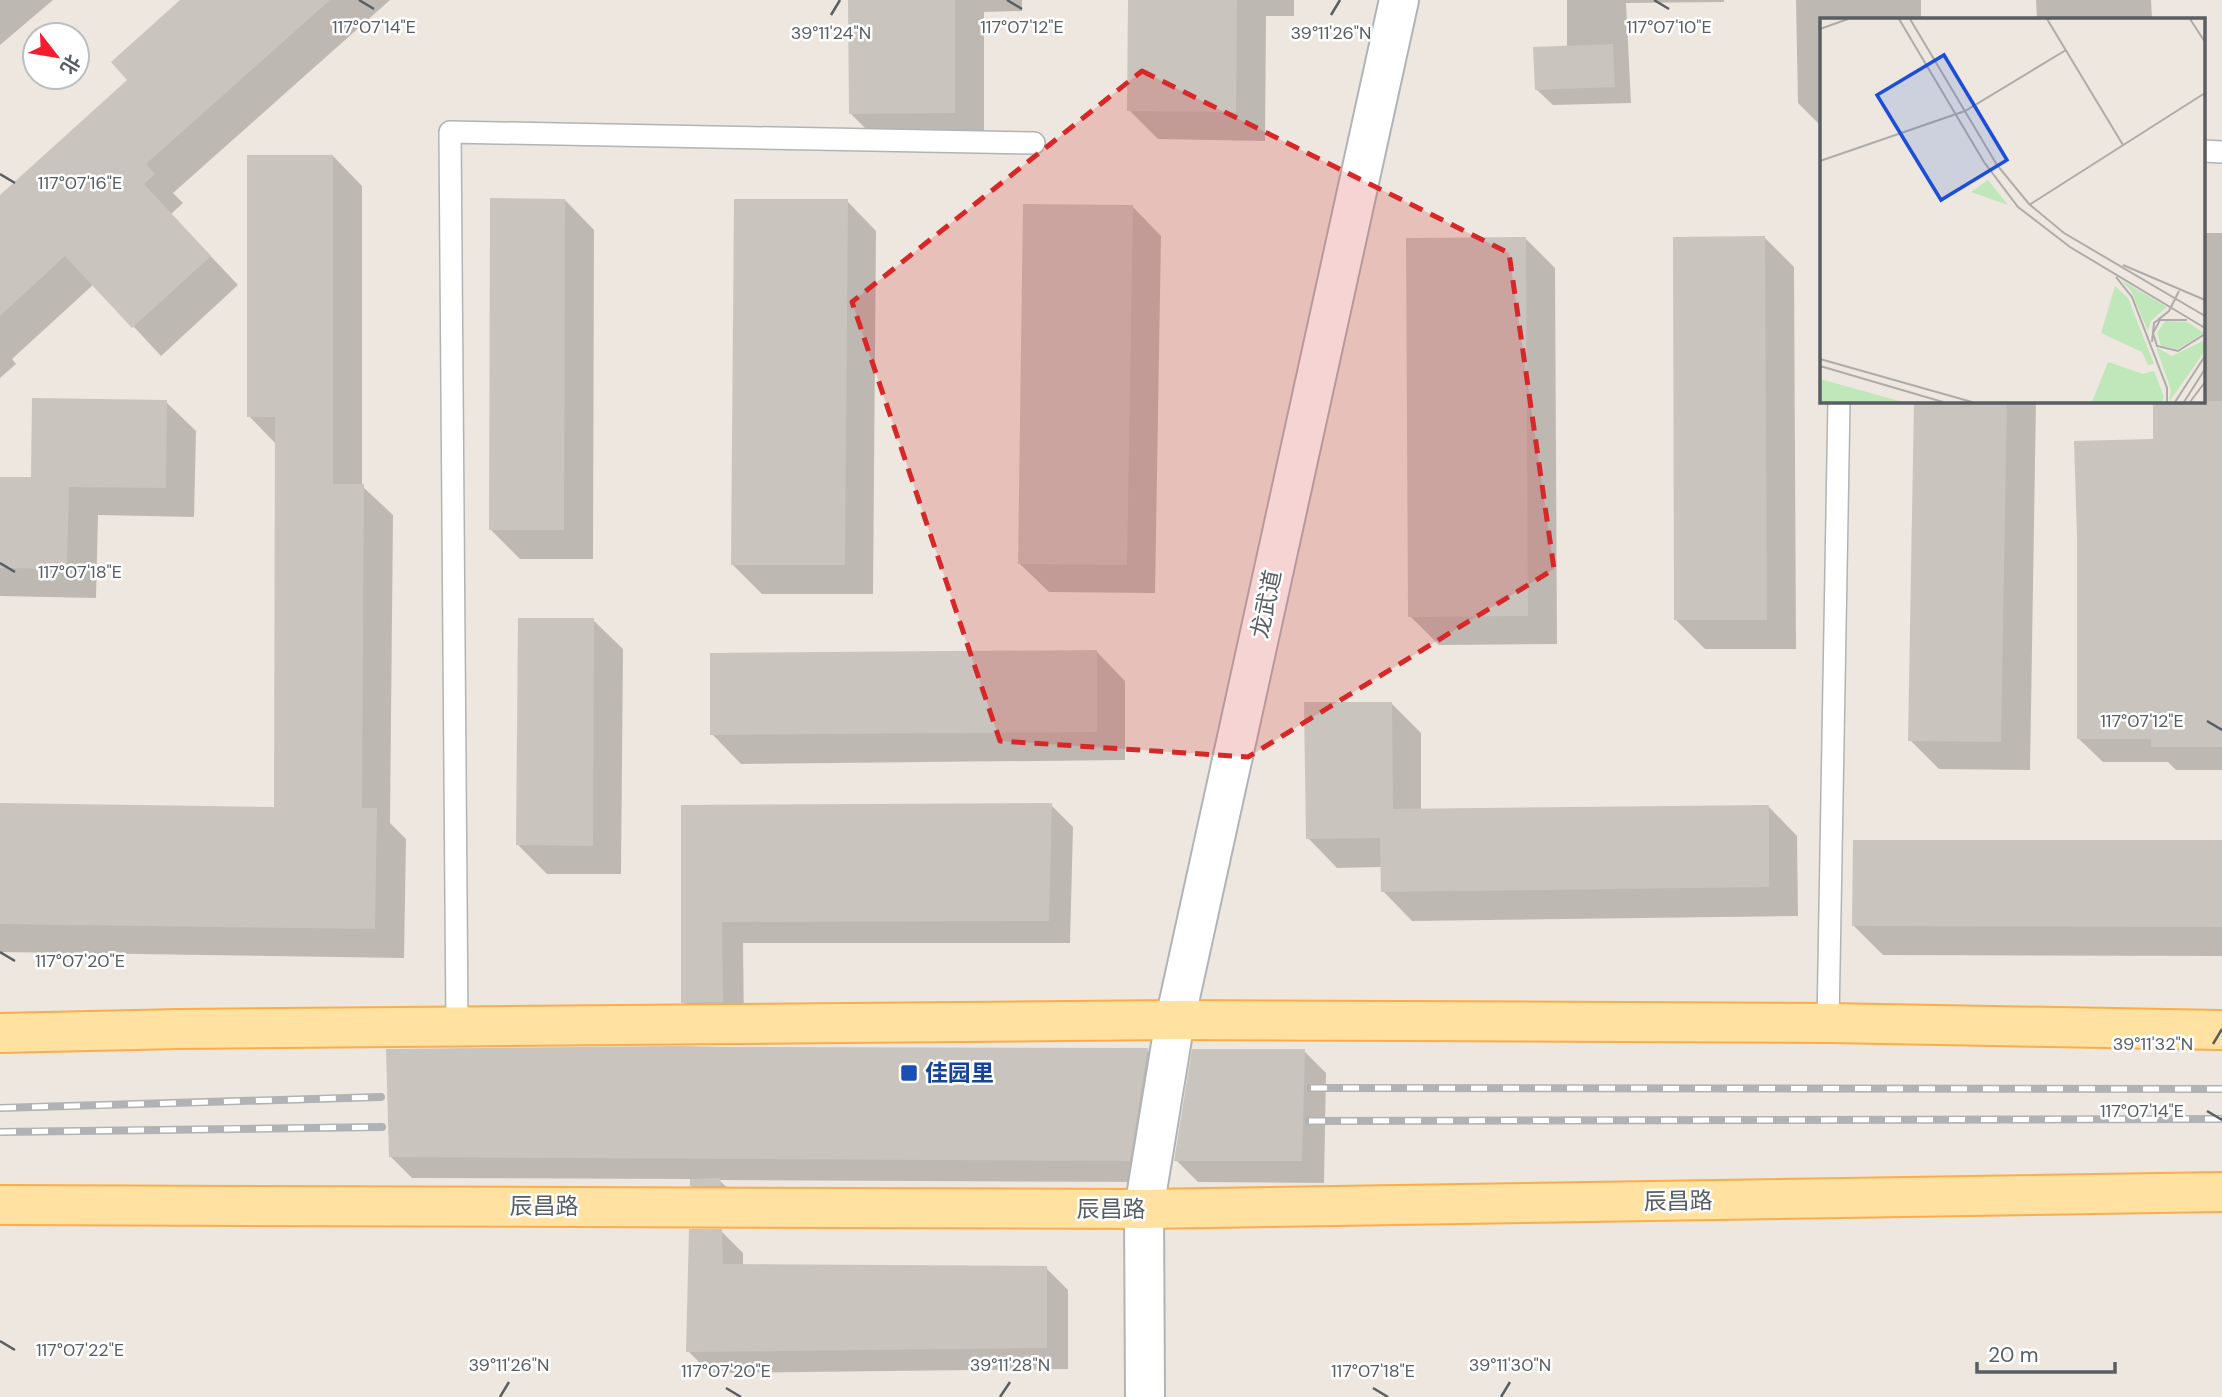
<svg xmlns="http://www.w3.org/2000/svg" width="2222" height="1397" viewBox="0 0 2222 1397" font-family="'DM Sans','Noto Sans SC',sans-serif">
  <rect width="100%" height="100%" fill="#ede7df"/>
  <g fill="#0003">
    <path d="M 0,0 L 53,0 L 0,45 Z"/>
    <path d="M 183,0 L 390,0 L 173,193 L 183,203 L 171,214 L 238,285 L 161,356 L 94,284 L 12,359 L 16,364 L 0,378 L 0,197 L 130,80 Z"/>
    <path d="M 850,0 L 1022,0 L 1022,11 L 984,12 L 984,142 L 880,143 L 850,113 Z"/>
    <path d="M 1130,0 L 1294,0 L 1294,16 L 1266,16 L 1265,141 L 1158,139 L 1129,110 Z"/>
    <path d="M 1567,0 L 1724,0 L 1724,2 L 1626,3 L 1631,103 L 1553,105 L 1536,89 L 1567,47 Z"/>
    <path d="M 1796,0 L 1921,0 L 1921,19 L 1821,19 L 1821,126 L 1798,103 Z"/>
    <path d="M 2036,0 L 2151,0 L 2152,19 L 2037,19 Z"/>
    <path d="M 333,156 L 362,186 L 362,486 L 393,515 L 390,823 L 406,839 L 404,958 L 0,952 L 0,805 L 276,808 L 277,445 L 249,416 Z"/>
    <path d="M 565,200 L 594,230 L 593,559 L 520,559 L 490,529 Z"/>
    <path d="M 847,201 L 876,231 L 873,594 L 762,594 L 733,565 Z"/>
    <path d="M 1132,206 L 1161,236 L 1155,593 L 1049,592 L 1019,563 Z"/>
    <path d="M 2203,233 L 2222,233 L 2222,770 L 2176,770 L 2168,762 L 2103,762 L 2079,739 L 2155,440 L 2155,401 L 2203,401 Z"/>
    <path d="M 1765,238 L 1794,267 L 1796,649 L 1705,649 L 1676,620 Z"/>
    <path d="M 1526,239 L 1555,268 L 1557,644 L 1439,645 L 1410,616 Z"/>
    <path d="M 1915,401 L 2036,401 L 2030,770 L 1939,769 L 1910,740 Z"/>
    <path d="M 166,402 L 196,431 L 194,517 L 98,515 L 96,598 L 0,596 L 0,620 L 0,479 L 32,479 Z"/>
    <path d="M 593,620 L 623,649 L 621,874 L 547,874 L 518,845 Z"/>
    <path d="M 1096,651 L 1125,681 L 1125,760 L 741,764 L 712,734 Z"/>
    <path d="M 1391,703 L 1421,733 L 1421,811 L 1768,806 L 1797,836 L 1798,916 L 1412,921 L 1383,891 L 1382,867 L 1337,868 L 1308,838 Z"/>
    <path d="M 1051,805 L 1073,827 L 1070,943 L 743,943 L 744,1024 L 705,1024 L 683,1002 L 682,807 Z"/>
    <path d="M 2222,842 L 2222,956 L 1883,955 L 1854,926 Z"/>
    <path d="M 1147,1050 L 1169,1072 L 1151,1182 L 719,1180 L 742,1202 L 713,1207 L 691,1185 L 691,1179 L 412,1178 L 390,1156 Z"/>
    <path d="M 1304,1051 L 1326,1073 L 1324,1183 L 1198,1182 L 1176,1160 Z"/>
    <path d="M 721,1231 L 743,1253 L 743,1266 L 1046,1268 L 1068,1290 L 1068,1369 L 710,1373 L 688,1351 Z"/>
  </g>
  <g fill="#c9c4be">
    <path d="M 180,0 L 330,0 L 146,164 L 155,174 L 144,184 L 211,256 L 132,328 L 65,256 L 0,316 L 0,195 L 127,80 L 111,62 Z"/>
    <path d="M 848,0 L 955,0 L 955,113 L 849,114 Z"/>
    <path d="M 1128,0 L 1237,0 L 1236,112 L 1127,111 Z"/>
    <path d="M 1613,44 L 1615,87 L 1535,90 L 1533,47 Z"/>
    <path d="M 247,155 L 333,155 L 333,484 L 364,484 L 362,808 L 377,808 L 375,929 L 0,924 L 0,803 L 274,807 L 275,417 L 247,417 Z"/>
    <path d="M 490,198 L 565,199 L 564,530 L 489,530 Z"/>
    <path d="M 734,199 L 848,199 L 845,565 L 731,565 Z"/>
    <path d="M 1023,204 L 1133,205 L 1127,565 L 1018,564 Z"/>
    <path d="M 1765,236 L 1767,620 L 1674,620 L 1673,237 Z"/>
    <path d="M 1526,237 L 1528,616 L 1408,617 L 1406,238 Z"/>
    <path d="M 32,398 L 167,400 L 166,488 L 69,487 L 67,569 L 0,568 L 0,477 L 31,477 Z"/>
    <path d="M 1914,401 L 2007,401 L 2001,742 L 1908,741 Z"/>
    <path d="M 2153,401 L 2222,401 L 2222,747 L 2151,747 L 2151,739 L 2077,739 L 2077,535 L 2074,441 L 2153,439 Z"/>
    <path d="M 518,618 L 594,618 L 593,846 L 516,845 Z"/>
    <path d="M 1097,650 L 1097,732 L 710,735 L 710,653 Z"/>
    <path d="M 1304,702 L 1392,702 L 1393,809 L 1769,805 L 1769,887 L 1381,892 L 1380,838 L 1306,839 Z"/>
    <path d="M 1052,803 L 1049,921 L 722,922 L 723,1002 L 681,1003 L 681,805 Z"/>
    <path d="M 1853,840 L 2222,840 L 2222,927 L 1852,926 Z"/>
    <path d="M 681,1046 L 723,1047 L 1148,1048 L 1130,1161 L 389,1157 L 386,1049 Z"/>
    <path d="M 1192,1049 L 1305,1049 L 1302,1161 L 1174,1161 Z"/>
    <path d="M 720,1178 L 721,1186 L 690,1186 L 690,1179 Z"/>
    <path d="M 689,1229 L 722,1229 L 723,1264 L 1047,1266 L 1047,1348 L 686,1352 Z"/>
  </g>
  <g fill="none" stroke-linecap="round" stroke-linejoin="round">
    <defs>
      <g id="service">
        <path d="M 2203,151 L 2222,152"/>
        <path d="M 1828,1023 L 1839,401"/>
        <path d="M 457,1027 L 450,132 L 1034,143"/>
      </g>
      <path id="tertiary" d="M 1145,1397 L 1144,1209 L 1175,1020 L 1399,0"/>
      <g id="primary">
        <path d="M 0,1033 L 179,1029 L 1175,1020 L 1828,1023 L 2222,1030"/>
        <path d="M 0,1205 L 1144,1209 L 2222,1192"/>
      </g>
    </defs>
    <use href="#service" stroke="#b0b4b8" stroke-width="24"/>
    <use href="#tertiary" stroke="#b0b4b8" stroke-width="42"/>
    <use href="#primary" stroke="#fbad4a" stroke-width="42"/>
    <use href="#service" stroke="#fff" stroke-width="21"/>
    <use href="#tertiary" stroke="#fff" stroke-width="38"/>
    <use href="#primary" stroke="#ffe1a2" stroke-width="38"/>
    <defs>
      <g id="rail">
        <path d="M 1311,1088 L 2222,1089"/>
        <path d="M 0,1108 L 381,1097"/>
        <path d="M 1309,1121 L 2222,1119"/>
        <path d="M 0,1132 L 382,1127"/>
      </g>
    </defs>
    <use href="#rail" stroke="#b1b2b3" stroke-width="8"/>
    <use href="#rail" stroke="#fff" stroke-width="5" stroke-dasharray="16" stroke-linecap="butt"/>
  </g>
  <path fill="#d62828" fill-opacity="0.2" stroke="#d62828" stroke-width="5" stroke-dasharray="14 9" stroke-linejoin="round" d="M 1142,71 L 1509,253 L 1554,569 L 1248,757 L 1000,741 L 852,302 Z"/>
  <path fill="none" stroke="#585e62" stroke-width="2.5" d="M 359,0 L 374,9M 1007,0 L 1022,9M 1654,0 L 1669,9M 831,15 L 840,0M 1331,15 L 1340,0M 0,174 L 15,183M 0,563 L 15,572M 2207,721 L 2222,730M 0,952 L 15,961M 2213,1044 L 2222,1029M 2207,1111 L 2222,1120M 0,1341 L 15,1350M 726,1388 L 741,1397M 1373,1388 L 1388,1397M 500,1397 L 509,1382M 1000,1397 L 1010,1382M 1501,1397 L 1510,1382"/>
  <rect fill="#1a4fb4" stroke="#fff" stroke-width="2.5" x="900" y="1064" width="18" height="18" rx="3.5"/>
  <g text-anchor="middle" stroke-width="5" stroke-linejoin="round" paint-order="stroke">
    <g font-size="23" fill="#585e62" stroke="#fff">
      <text transform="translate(1266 604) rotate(-78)" y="8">龙武道</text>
      <text transform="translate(1678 1201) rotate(-1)" y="8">辰昌路</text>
      <text x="544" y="1214">辰昌路</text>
      <text x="1111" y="1217">辰昌路</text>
    </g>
    <g font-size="23" font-weight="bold" fill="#164399" stroke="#fff" text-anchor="start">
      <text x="925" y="1081">佳园里</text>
    </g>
  </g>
  <g transform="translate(1820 18)">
    <rect width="385" height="385" fill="#ede7df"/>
    <path d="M 168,162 L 188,187 L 151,174 ZM 301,262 L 347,289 L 331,303 L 328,313 L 311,273 ZM 295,268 L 308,280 L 334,346 L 328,347 L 322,334 L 281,315 ZM 345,303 L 367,304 L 384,315 L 358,331 L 341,328 L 337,315 ZM 385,322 L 385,333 L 349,384 L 351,372 L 336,329 L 352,338 ZM 288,344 L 323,356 L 334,353 L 344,379 L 342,384 L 272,384 ZM 0,361 L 83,384 L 0,384 Z" fill="#c0e7b9"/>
    <path fill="none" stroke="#adaca9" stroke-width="2" d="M 79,1 L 164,144 L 198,189 L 250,229 L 385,310M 90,1 L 177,147 L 209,186 L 244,215 L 385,298M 227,1 L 303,127M 370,1 L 385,24M 0,11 L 28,1M 0,143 L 145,93 L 246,32M 209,187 L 385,75M 303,247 L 385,282M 296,259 L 312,279 L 347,370 L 347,384M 367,302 L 340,302 L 333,315 L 337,328 L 358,333 L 385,316M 332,324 L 334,305 L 349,293 L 359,273M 0,341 L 152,384M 0,348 L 123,384M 355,384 L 385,338M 364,384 L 385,351M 370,384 L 385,364"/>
    <path fill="#1d4ed8" fill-opacity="0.15" stroke="#1d4ed8" stroke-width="3.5" d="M 124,37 L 187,142 L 121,182 L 57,77 Z"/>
    <rect width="385" height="385" fill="none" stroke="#585e62" stroke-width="3.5"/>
  </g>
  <g font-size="18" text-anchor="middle" fill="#585e62" stroke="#fff" stroke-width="5" stroke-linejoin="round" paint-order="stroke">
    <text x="374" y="33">117°07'14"E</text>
    <text x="1022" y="33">117°07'12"E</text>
    <text x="1669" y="33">117°07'10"E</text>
    <text x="831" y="39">39°11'24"N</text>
    <text x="1331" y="39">39°11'26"N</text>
    <text x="80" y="189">117°07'16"E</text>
    <text x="80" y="578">117°07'18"E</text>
    <text x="2142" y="727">117°07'12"E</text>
    <text x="80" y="967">117°07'20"E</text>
    <text x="2153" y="1050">39°11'32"N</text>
    <text x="2142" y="1117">117°07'14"E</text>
    <text x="80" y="1356">117°07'22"E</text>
    <text x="509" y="1371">39°11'26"N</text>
    <text x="1010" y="1371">39°11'28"N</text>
    <text x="1510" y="1371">39°11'30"N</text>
    <text x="726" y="1377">117°07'20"E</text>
    <text x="1373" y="1377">117°07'18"E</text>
  </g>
  <g transform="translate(56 56) rotate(121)"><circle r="33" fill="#ffffff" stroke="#bcbfc0" stroke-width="2"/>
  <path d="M0-5L12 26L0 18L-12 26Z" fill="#f41d2f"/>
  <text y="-10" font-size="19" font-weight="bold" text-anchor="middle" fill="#585e62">北</text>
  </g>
  <path d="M1977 1362v10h138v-10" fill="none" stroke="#585e62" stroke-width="3.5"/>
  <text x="1988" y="1362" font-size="21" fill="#585e62" stroke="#ffffff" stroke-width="5" paint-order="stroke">20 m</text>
</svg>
